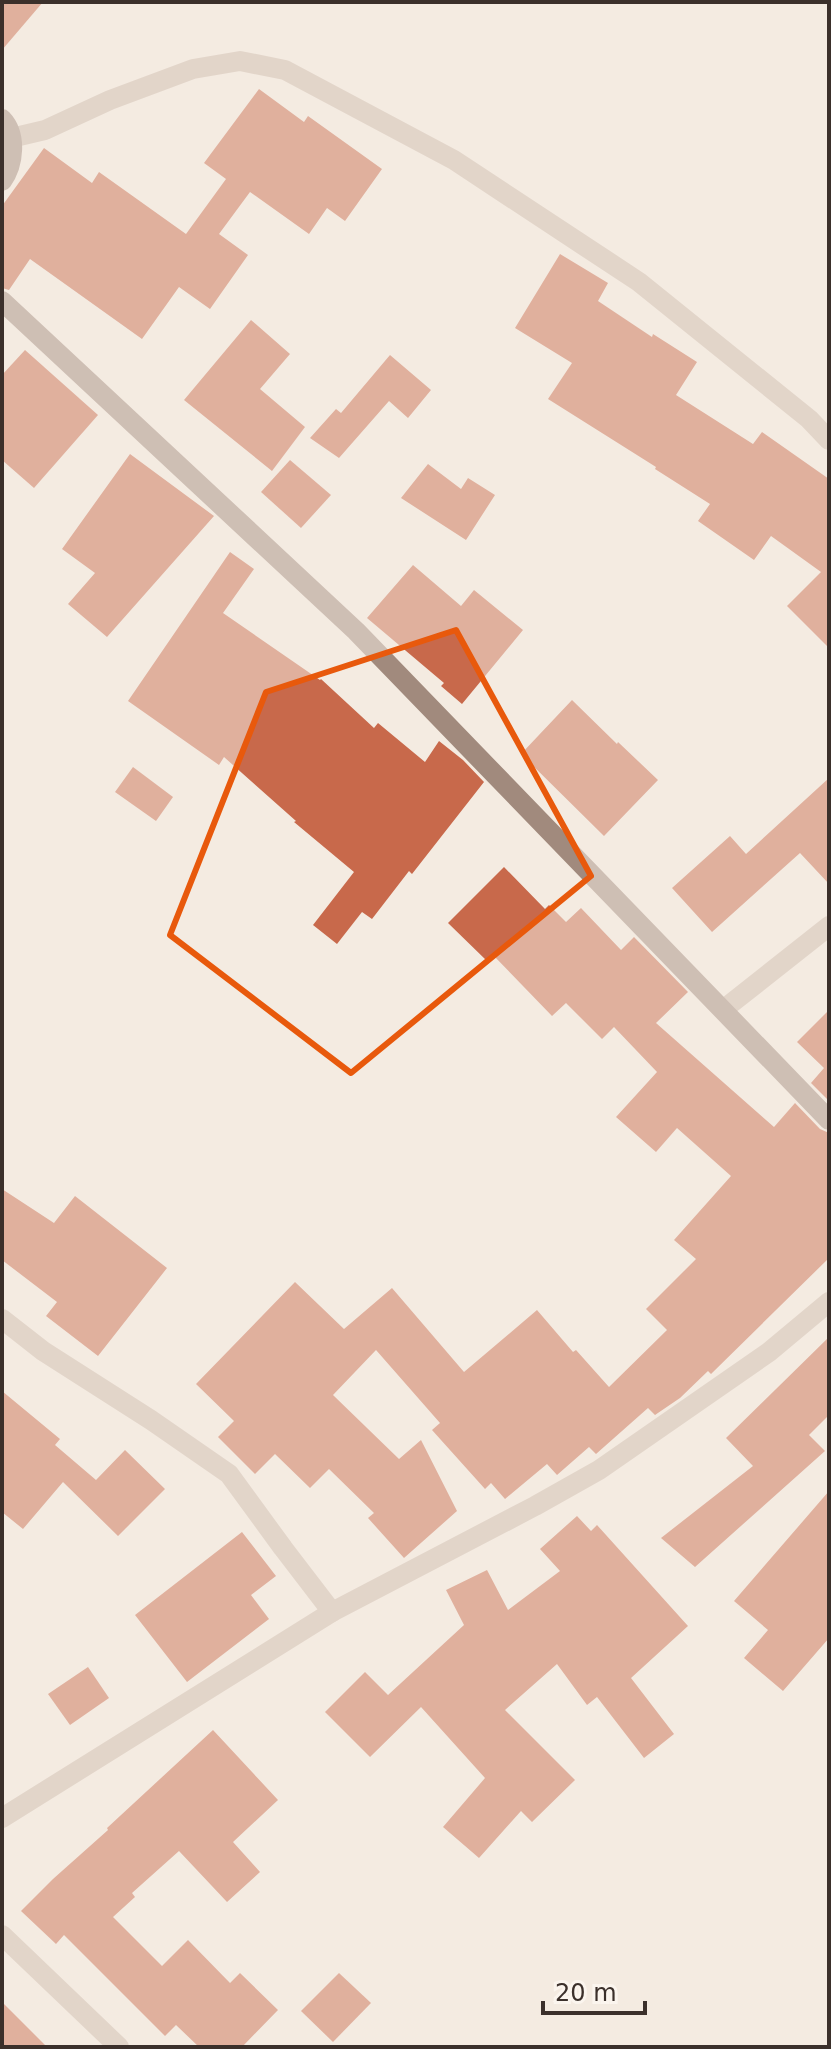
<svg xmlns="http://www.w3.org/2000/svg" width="831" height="2049" viewBox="0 0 831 2049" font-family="'DejaVu Sans',sans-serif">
  <rect width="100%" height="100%" fill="#f4ebe1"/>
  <g fill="#c8694b">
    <path d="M 2,2 L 43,2 L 2,50 Z"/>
    <path d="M 259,89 L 304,122 L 308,116 L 382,169 L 345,221 L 327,208 L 309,234 L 250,192 L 219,234 L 248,255 L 210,309 L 179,287 L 142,339 L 30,259 L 9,290 L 2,288 L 2,206 L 44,148 L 92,183 L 99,172 L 186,234 L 226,179 L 204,163 Z"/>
    <path d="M 560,254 L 608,283 L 598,301 L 652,337 L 653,334 L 697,362 L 676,395 L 753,444 L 762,432 L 829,479 L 829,648 L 787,606 L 821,572 L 771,536 L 754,560 L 698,521 L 710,504 L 655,469 L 656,467 L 548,399 L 572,363 L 515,328 Z"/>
    <path d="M 251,320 L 290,354 L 260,389 L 305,427 L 272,471 L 184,400 Z"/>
    <path d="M 25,350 L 98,415 L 34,488 L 2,460 L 2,375 Z"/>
    <path d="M 390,355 L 431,390 L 408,418 L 389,401 L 339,458 L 310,438 L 336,409 L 341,413 Z"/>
    <path d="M 130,454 L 214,516 L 107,637 L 68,604 L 95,573 L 62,549 Z"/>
    <path d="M 290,460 L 331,495 L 301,528 L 261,492 Z"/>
    <path d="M 428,464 L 461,489 L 468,478 L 495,495 L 466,540 L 401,498 Z"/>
    <path d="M 230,552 L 254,569 L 223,613 L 320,680 L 321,679 L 374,728 L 378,723 L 425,762 L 439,741 L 463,760 L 484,782 L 412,874 L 409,871 L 372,919 L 362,912 L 337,944 L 313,925 L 354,872 L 294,822 L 296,821 L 224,757 L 219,765 L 128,701 Z"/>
    <path d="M 413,565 L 461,606 L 474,590 L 523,630 L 462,704 L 441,686 L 444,683 L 367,618 Z"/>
    <path d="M 572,700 L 617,744 L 618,742 L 658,780 L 604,836 L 521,754 Z"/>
    <path d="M 133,767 L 173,797 L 156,821 L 115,792 Z"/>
    <path d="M 829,778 L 829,884 L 800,853 L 712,932 L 672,888 L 730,836 L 746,854 Z"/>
    <path d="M 504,867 L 545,909 L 549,905 L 566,922 L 581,908 L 621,950 L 634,937 L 688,992 L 656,1023 L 774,1127 L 795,1103 L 820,1129 L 829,1133 L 829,1258 L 711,1374 L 708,1371 L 680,1398 L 655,1415 L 648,1408 L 596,1454 L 589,1447 L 557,1475 L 547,1464 L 505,1499 L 491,1483 L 485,1489 L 432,1430 L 440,1423 L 376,1350 L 333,1395 L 399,1459 L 421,1440 L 457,1511 L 404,1558 L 368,1518 L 374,1513 L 329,1469 L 310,1488 L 275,1454 L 255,1474 L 218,1437 L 234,1421 L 196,1384 L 295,1282 L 344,1329 L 392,1288 L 464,1372 L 537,1310 L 573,1352 L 576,1350 L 609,1387 L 667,1330 L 646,1309 L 696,1259 L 674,1240 L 731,1176 L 677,1128 L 656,1152 L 616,1117 L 657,1072 L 614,1027 L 602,1039 L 566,1003 L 552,1016 L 493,955 L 487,961 L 448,923 Z"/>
    <path d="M 829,1010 L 829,1101 L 811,1083 L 824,1068 L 797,1042 Z"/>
    <path d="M 2,1189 L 54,1223 L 75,1196 L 167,1268 L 98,1356 L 46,1316 L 57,1302 L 2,1260 Z"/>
    <path d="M 829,1337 L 829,1415 L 809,1435 L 825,1451 L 695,1567 L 661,1538 L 753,1466 L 726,1438 Z"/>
    <path d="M 2,1391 L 60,1439 L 55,1445 L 96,1480 L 125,1450 L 165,1489 L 118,1536 L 63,1482 L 23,1529 L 2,1512 Z"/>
    <path d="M 829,1491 L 829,1638 L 783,1691 L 744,1658 L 768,1630 L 734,1601 Z"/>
    <path d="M 577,1516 L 591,1531 L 597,1525 L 688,1626 L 631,1678 L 674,1734 L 644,1758 L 597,1697 L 587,1705 L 557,1664 L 505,1710 L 575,1780 L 532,1822 L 521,1811 L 479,1858 L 443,1827 L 485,1778 L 421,1707 L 370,1757 L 325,1712 L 365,1672 L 388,1695 L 464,1625 L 446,1590 L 487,1570 L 508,1610 L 560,1571 L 540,1549 Z"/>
    <path d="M 242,1532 L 276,1576 L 251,1595 L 269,1619 L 187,1682 L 135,1615 Z"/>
    <path d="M 88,1667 L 109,1698 L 70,1725 L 48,1694 Z"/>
    <path d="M 213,1730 L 278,1800 L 233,1842 L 260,1872 L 227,1902 L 179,1851 L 132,1893 L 135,1897 L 113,1917 L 162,1966 L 188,1940 L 230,1983 L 240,1973 L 278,2010 L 242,2047 L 199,2047 L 176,2025 L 165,2036 L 64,1935 L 56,1944 L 21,1911 L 53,1879 L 108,1830 L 107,1828 Z"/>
    <path d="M 339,1973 L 371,2003 L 333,2042 L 301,2011 Z"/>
    <path d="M 2,2002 L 47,2047 L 2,2047 Z"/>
  </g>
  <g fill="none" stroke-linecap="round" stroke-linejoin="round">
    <g stroke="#cdbbac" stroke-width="20">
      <path d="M 11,138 L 45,130 L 110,100 L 193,69 L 240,61 L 285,70 L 454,160 L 639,282 L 809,419 L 829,440"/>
      <path d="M 724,1009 L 829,926"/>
      <path d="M 2,1319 L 43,1351 L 151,1420 L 229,1474 L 283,1548 L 332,1612"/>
      <path d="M 2,1818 L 332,1612 L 535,1506 L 599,1470 L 769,1352 L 829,1302"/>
      <path d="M 2,1935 L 119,2047"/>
    </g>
    <g stroke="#a18a7d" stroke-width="20">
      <path d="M 2,119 C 17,135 14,164 2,181"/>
      <path d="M 2,301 L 356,631 L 829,1120"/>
    </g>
  </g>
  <path d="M0 0H831V2049H0ZM 456,630 L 591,876 L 351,1073 L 170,935 L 266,692 Z" fill="#f4ebe1" fill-opacity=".55" fill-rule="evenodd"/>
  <path fill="none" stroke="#e8590c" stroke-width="6" stroke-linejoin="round" d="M 456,630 L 591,876 L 351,1073 L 170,935 L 266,692 Z"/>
  <rect width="831" height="2049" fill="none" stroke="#3b302b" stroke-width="8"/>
  <path d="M543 2001v12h102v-12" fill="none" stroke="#3b302b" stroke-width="4"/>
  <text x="555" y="2001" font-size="24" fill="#3b302b" stroke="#fbf5ee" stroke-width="6" paint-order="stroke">20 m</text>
</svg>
